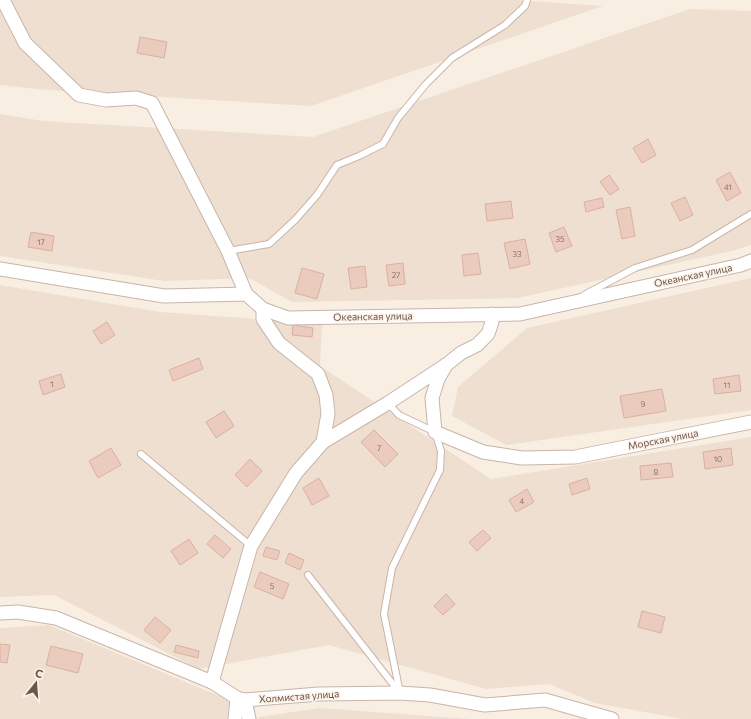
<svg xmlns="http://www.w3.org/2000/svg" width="751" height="719" viewBox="0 0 751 719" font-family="Commissioner,sans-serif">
  <rect width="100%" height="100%" fill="#f9eee2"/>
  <g fill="#efdfd1">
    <path d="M 0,0 L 517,0 L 603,6 L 311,106 L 47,90 L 0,85 Z"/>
    <path d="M 690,9 L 751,11 L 751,245 L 736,250 L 518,298 L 292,302 L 249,278 L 164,281 L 0,256 L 0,114 L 43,121 L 313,137 Z"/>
    <path d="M 751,278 L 751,410 L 506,445 L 452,416 L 458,387 L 527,328 Z"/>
    <path d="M 0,285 L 161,312 L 322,324 L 320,366 L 491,479 L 751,437 L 751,719 L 683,719 L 595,703 L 549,684 L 486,689 L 329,645 L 199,669 L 54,595 L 0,597 Z"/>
    <path d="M 49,625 L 229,700 L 227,719 L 0,719 L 0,628 Z"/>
    <path d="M 319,708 L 469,719 L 259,719 L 259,717 Z"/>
  </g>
  <g fill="#ebcbbd" stroke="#dbb09f">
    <path d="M 140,37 L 167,42 L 164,58 L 137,53 Z"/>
    <path d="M 648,139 L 656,155 L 642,163 L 633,148 Z"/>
    <path d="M 730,172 L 741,193 L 727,201 L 716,180 Z"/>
    <path d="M 609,175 L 619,189 L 610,195 L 600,182 Z"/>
    <path d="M 685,197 L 693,215 L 680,221 L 671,203 Z"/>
    <path d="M 602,198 L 604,207 L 586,212 L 584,202 Z"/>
    <path d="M 511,201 L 513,218 L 487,221 L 485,204 Z"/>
    <path d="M 630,207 L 635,236 L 622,239 L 616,210 Z"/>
    <path d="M 564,227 L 572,246 L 556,252 L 549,233 Z"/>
    <path d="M 31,232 L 54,236 L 52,251 L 28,247 Z"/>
    <path d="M 525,239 L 530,264 L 510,269 L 504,243 Z"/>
    <path d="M 478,253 L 481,274 L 464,276 L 462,255 Z"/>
    <path d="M 403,263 L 405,284 L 389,286 L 386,265 Z"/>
    <path d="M 365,266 L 367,287 L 351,289 L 348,268 Z"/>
    <path d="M 302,268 L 324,274 L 317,299 L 295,293 Z"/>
    <path d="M 107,322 L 115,335 L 101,344 L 93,331 Z"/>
    <path d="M 293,325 L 313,328 L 312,337 L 292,335 Z"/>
    <path d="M 199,358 L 203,369 L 173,381 L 169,370 Z"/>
    <path d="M 61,374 L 65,387 L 43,395 L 39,381 Z"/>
    <path d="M 739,375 L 741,391 L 715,394 L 713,379 Z"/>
    <path d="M 662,389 L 666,411 L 624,418 L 620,396 Z"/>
    <path d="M 224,411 L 234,426 L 216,438 L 206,422 Z"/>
    <path d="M 374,430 L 398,454 L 385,467 L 361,442 Z"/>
    <path d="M 111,448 L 121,465 L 98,478 L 89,461 Z"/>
    <path d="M 731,448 L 733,465 L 705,469 L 703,452 Z"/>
    <path d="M 250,459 L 262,471 L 247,487 L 235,475 Z"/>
    <path d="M 671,463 L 673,477 L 641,480 L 640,466 Z"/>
    <path d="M 319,478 L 329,496 L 312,505 L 303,488 Z"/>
    <path d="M 587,478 L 590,489 L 572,495 L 569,484 Z"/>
    <path d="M 527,489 L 534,502 L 516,512 L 509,500 Z"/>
    <path d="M 483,530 L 491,538 L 477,551 L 469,542 Z"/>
    <path d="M 215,535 L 231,549 L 223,558 L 207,544 Z"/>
    <path d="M 189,539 L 198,553 L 180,565 L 171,551 Z"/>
    <path d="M 266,547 L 280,551 L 277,560 L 263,556 Z"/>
    <path d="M 289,553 L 304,560 L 300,570 L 285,563 Z"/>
    <path d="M 260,572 L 289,584 L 283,599 L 254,587 Z"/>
    <path d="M 446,594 L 455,604 L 443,615 L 434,606 Z"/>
    <path d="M 642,611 L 665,617 L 661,633 L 638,627 Z"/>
    <path d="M 155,617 L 171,630 L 160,643 L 144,630 Z"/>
    <path d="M 0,644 L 10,645 L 7,663 L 0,662 Z"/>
    <path d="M 176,645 L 199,651 L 198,658 L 174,652 Z"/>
    <path d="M 51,646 L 83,654 L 78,673 L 46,665 Z"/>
  </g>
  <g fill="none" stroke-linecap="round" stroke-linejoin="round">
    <defs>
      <g id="lane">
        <path d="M 228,251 L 269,244 L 295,220 L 317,195 L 337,165 L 359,156 L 383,144 L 398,118 L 426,84 L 452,58 L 505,25 L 525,6 L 527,0"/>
        <path d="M 584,295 L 635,268 L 692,250 L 751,214"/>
        <path d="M 388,403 L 399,415 L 435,432 L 441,451 L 440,470 L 392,568 L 384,614 L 400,693"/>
        <path d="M 141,454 L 251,546"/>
        <path d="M 308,575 L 399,692"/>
      </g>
      <g id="street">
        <path d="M 3,0 L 25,43 L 79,95 L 106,100 L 136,98 L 152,103 L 228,251 L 246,294"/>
        <path d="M 0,269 L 164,296 L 246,294 L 263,309 L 288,318 L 520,314 L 741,265 L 751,261"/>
        <path d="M 446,365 L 438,379 L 432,398 L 435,432 L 483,452 L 522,458 L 575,457 L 751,422"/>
        <path d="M 323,442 L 388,403 L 446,365 L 461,353 L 477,345 L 488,334 L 492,322 L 492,314"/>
        <path d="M 0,613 L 18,612 L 56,618 L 212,682 L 237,698 L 245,700 L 319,694 L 400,693 L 430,695 L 485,705 L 545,700 L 612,719"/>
        <path d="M 212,682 L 251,546 L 296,473 L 323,442 L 328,414 L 326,395 L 318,374 L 279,343 L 263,319 L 263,309"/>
        <path d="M 245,700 L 249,719"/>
        <path d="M 235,719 L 237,698"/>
      </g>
    </defs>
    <use href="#lane" stroke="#c8b5ab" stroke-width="8"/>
    <use href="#street" stroke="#c8b5ab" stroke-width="15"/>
    <use href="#lane" stroke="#fff" stroke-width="6"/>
    <use href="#street" stroke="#fff" stroke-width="13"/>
  </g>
  <g text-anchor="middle" stroke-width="3" stroke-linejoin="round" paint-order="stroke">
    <g font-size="8" fill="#8c7268">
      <text x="728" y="190">41</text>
      <text x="560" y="242">35</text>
      <text x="41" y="245">17</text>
      <text x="517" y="257">33</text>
      <text x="396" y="278">27</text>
      <text x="52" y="387">1</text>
      <text x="727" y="388">11</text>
      <text x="643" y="407">9</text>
      <text x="379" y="451">7</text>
      <text x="718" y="462">10</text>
      <text x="656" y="475">8</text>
      <text x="522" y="504">4</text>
      <text x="272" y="589">5</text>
    </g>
    <g font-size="10" fill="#6d544c" stroke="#fcf2e7">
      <text transform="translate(693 275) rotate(-12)" y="4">Океанская улица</text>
      <text transform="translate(373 316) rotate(-1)" y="4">Океанская улица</text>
      <text transform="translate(663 439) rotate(-11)" y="4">Морская улица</text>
      <text transform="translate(299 696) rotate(-4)" y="4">Холмистая улица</text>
    </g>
  </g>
  <g transform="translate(36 683) rotate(17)" stroke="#fcf2e7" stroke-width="3" paint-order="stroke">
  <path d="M0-3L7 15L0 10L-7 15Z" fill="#6d544c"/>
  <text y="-6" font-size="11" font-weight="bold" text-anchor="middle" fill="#6d544c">С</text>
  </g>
</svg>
